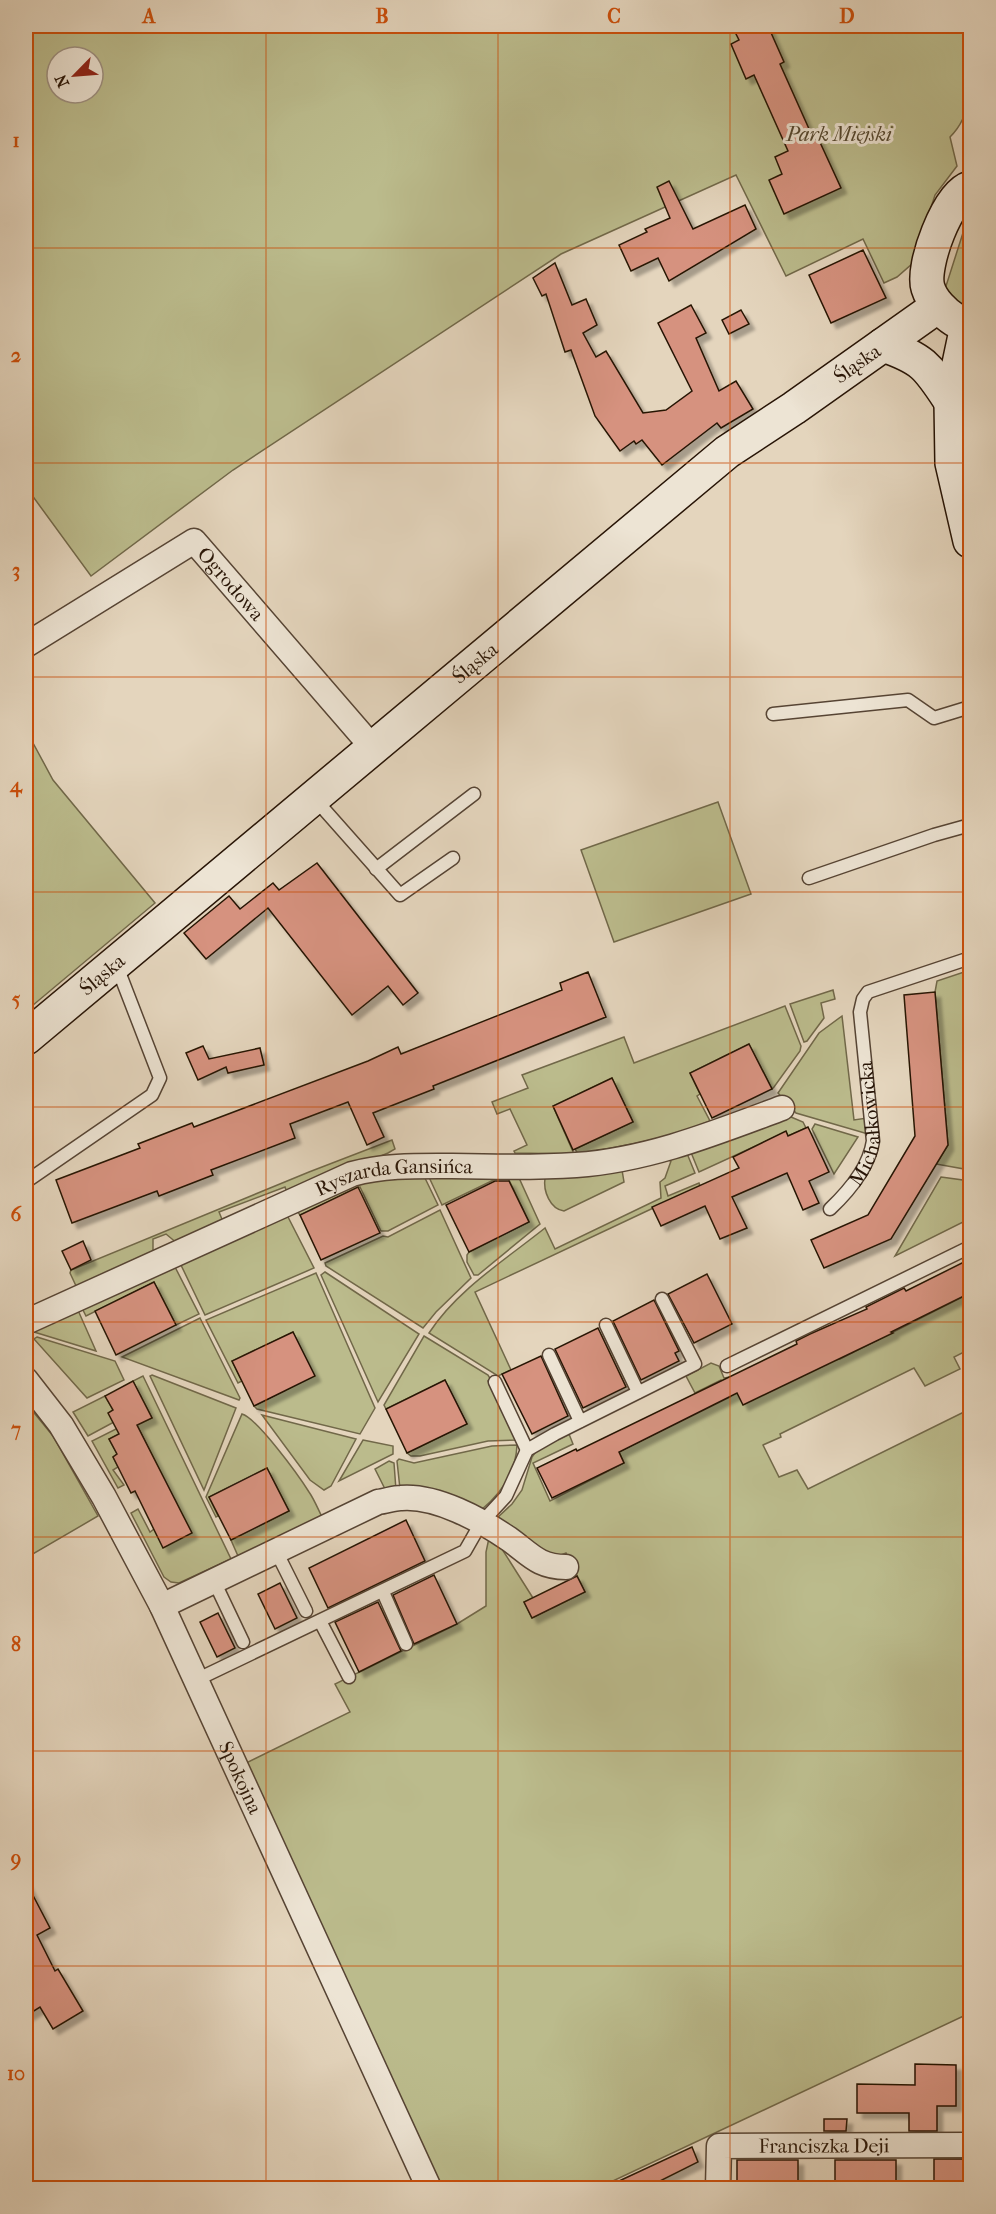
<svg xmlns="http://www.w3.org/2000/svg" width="996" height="2214" viewBox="0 0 996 2214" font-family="'IM FELL French Canon',serif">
  <defs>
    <filter id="shadow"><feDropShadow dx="5.5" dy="5.5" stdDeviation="1.5" flood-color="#0004"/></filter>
  </defs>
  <rect width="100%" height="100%" fill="#e4d5bd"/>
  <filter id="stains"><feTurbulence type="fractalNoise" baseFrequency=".00333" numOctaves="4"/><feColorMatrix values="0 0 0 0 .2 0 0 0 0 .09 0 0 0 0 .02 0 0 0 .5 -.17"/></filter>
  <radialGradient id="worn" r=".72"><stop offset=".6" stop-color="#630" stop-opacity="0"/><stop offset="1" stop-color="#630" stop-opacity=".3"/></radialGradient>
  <g fill="#bbbb8c" stroke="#716849" stroke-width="1.5" fill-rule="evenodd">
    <path d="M 26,26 L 970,26 C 970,62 979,109 950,137 L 957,166 L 935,195 L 913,263 L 897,277 L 884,283 L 863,239 L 786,276 L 736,175 L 561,254 L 233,470 L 91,576 L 26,487 ZM 57,57 L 93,57 L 93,93 L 57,93 Z"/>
    <path d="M 970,211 L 970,312 L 963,310 L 946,291 L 946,286 Z"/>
    <path d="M 26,730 L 53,780 L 155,903 L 26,1011 Z"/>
    <path d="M 718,802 L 751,894 L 614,942 L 581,850 Z"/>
    <path d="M 970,970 L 970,1170 L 936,1164 L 948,1145 L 935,992 L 937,981 Z"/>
    <path d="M 833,990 L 835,999 L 821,1003 L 824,1018 L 807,1041 L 804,1042 L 790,1004 Z"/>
    <path d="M 785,1006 L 801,1046 L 800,1051 L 774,1087 L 772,1089 L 749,1044 L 690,1073 L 700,1094 L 697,1096 L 710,1121 C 668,1139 622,1146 578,1154 L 575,1149 L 633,1122 L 612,1078 L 553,1106 L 574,1154 L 515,1153 L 514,1151 L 527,1145 L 510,1109 L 497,1114 L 492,1102 L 528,1088 L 522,1075 L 624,1037 L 634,1063 Z"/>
    <path d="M 842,1016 L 854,1120 L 867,1118 L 868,1134 L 796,1113 L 778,1093 L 819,1033 Z"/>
    <path d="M 791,1117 L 803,1122 L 806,1128 L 788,1136 L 786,1132 L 699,1172 L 690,1150 Z"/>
    <path d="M 815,1124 L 858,1137 L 834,1174 L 812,1129 Z"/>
    <path d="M 392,1140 L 395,1149 L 388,1153 L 288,1195 L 285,1187 L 219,1212 L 224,1224 L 178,1244 L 166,1234 L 153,1239 L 153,1254 L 77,1288 L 70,1273 L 71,1270 L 309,1172 Z"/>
    <path d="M 686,1151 L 695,1173 L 665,1186 L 668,1196 L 699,1183 L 700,1186 L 475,1292 L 511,1370 L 498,1376 L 429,1333 C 457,1290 505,1260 545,1228 L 555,1249 L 661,1198 L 660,1182 L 665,1178 L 671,1161 L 665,1159 Z"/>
    <path d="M 622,1170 L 624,1182 L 564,1211 C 550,1209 543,1191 545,1178 Z"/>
    <path d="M 423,1174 L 438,1205 L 388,1231 L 381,1231 L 360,1187 L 300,1215 L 297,1211 L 375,1176 Z"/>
    <path d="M 428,1175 L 502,1176 L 442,1205 Z"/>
    <path d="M 507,1176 L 519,1178 L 540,1224 L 478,1275 L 474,1275 L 467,1262 L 467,1255 L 469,1252 L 529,1222 Z"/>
    <path d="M 941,1177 L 970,1181 L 970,1226 L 967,1220 L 895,1256 Z"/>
    <path d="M 440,1210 L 471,1278 L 436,1312 L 423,1328 L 326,1266 L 325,1263 L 383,1236 L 388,1237 Z"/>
    <path d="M 287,1215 L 314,1268 L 205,1315 L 180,1263 Z"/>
    <path d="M 174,1265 L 199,1314 L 176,1325 L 154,1282 L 86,1316 L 81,1306 Z"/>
    <path d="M 325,1272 L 419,1334 L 378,1402 L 321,1275 Z"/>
    <path d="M 316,1273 L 375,1408 L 360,1434 L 257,1409 L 254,1406 L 314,1376 L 293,1332 L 232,1361 L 242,1381 L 238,1383 L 206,1320 Z"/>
    <path d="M 970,1293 L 970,1349 L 954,1357 L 960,1369 L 925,1386 L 914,1368 L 780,1434 L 781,1437 L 763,1445 L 779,1477 L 797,1470 L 808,1489 L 970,1409 L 970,2013 L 598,2188 L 440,2188 L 244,1764 L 350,1712 L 335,1684 L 457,1624 L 486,1606 L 486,1552 L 489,1538 L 502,1549 L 533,1598 L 524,1602 L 532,1618 L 585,1592 L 566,1553 L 549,1560 L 497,1518 L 512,1504 L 522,1490 L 532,1457 L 537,1450 L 569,1434 L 573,1444 L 533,1463 L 550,1501 L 624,1463 L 619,1452 L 730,1397 L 721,1380 L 695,1393 L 686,1376 L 711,1363 L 719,1366 L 724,1378 L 840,1359 Z"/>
    <path d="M 77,1308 L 96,1351 L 34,1332 L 35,1330 Z"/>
    <path d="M 200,1318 L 240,1398 L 239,1400 L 122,1357 Z"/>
    <path d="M 424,1336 L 488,1375 L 491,1380 L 488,1381 L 516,1440 L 488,1441 L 420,1456 L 411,1456 L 407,1453 L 467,1424 L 445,1380 L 386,1409 L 384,1405 Z"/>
    <path d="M 37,1337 L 115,1361 L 124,1380 L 87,1398 L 34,1339 Z"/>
    <path d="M 152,1375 L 236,1408 L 204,1490 L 150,1376 Z"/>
    <path d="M 143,1376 L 231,1559 L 179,1583 L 171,1582 L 164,1577 L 131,1513 L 138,1509 L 150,1532 L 154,1529 L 171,1493 L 137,1425 L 152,1418 L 133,1381 Z"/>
    <path d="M 105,1396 L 113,1410 L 114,1422 L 88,1436 L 73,1412 Z"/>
    <path d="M 26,1403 L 53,1436 L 98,1516 L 26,1558 Z"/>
    <path d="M 242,1414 C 257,1418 299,1476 309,1492 C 314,1499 318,1509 322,1517 L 238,1556 L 231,1540 L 289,1511 L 267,1468 L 209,1497 L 218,1516 L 216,1517 L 206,1497 Z"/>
    <path d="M 262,1415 L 356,1439 L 331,1486 L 324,1490 L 310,1480 Z"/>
    <path d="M 120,1427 L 123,1432 L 109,1439 L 117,1454 L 113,1457 L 118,1467 L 113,1470 L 124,1485 L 118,1488 L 92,1441 Z"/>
    <path d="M 363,1440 L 393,1446 L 393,1454 L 339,1481 Z"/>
    <path d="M 517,1445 C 516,1473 501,1494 480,1511 L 400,1489 L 397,1461 L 399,1459 L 414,1463 L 492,1446 Z"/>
    <path d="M 389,1461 L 394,1463 L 396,1490 L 386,1491 L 375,1469 Z"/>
  </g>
  <g fill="#d6927f" stroke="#271406" stroke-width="1.5" filter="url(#shadow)">
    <path d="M 732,26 L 768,26 L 784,62 L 780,64 L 814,140 L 818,138 L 841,188 L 784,214 L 769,180 L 782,174 L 775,157 L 788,151 L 754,75 L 746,79 L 731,44 L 739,40 Z"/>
    <path d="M 669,181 L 693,229 L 745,205 L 756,229 L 669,281 L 658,258 L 631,271 L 619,245 L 647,232 L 645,229 L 670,218 L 657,187 Z"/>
    <path d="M 863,250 L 886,298 L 831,323 L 809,275 Z"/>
    <path d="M 555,263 L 572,305 L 586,299 L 597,325 L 583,333 L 596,357 L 606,351 L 643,413 L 666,410 L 692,391 L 658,323 L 691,305 L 706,333 L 696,338 L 719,391 L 736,381 L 753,409 L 721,428 L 717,423 L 662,465 L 642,440 L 636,444 L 634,441 L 620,451 L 595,416 L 571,350 L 565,352 L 546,294 L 542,296 L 533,278 Z"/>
    <path d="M 741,310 L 749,324 L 729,334 L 722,320 Z"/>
    <path d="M 317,863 L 418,993 L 403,1005 L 388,986 L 352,1015 L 268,908 L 206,959 L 184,933 L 229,896 L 240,909 L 273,883 L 279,890 Z"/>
    <path d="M 588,972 L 606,1017 L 433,1086 L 434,1089 L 373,1113 L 384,1137 L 367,1145 L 348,1102 L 290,1124 L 295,1138 L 211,1170 L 213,1175 L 159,1196 L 157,1191 L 72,1223 L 56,1180 L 140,1148 L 138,1144 L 192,1123 L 194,1127 L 368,1061 L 398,1047 L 401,1054 L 562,990 L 560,983 Z"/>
    <path d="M 935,992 L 948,1145 L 891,1239 L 824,1268 L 811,1240 L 868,1215 L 915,1136 L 904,995 Z"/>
    <path d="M 749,1044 L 772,1089 L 712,1118 L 690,1073 Z"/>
    <path d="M 203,1046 L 209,1059 L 260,1048 L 264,1065 L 228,1073 L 226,1067 L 198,1080 L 186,1053 Z"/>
    <path d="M 612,1078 L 633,1122 L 573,1150 L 553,1106 Z"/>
    <path d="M 808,1127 L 829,1172 L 809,1181 L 819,1203 L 803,1210 L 787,1173 L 732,1197 L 747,1228 L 720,1239 L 705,1206 L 661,1226 L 652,1207 L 739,1168 L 733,1157 L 786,1131 L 788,1136 Z"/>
    <path d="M 495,1181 L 509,1181 L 529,1222 L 469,1252 L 446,1205 Z"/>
    <path d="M 358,1187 L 380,1233 L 321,1260 L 300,1215 Z"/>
    <path d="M 83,1241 L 91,1260 L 71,1270 L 62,1251 Z"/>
    <path d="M 970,1259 L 970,1293 L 891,1332 L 893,1333 L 743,1405 L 737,1393 L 619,1452 L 624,1463 L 552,1498 L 537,1468 L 576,1449 L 577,1451 L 797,1344 L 796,1341 L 810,1334 L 867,1309 L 866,1307 L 904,1288 L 906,1291 Z"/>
    <path d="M 707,1274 L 732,1324 L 694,1343 L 668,1294 Z"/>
    <path d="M 154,1282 L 176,1325 L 116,1355 L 95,1311 Z"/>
    <path d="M 654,1300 L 679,1351 L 675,1353 L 679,1361 L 641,1380 L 613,1321 Z"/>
    <path d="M 598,1328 L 626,1387 L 583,1408 L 555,1349 Z"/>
    <path d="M 293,1332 L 315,1376 L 254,1406 L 232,1361 Z"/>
    <path d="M 541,1356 L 568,1416 L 532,1434 L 502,1374 Z"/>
    <path d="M 445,1380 L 467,1424 L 407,1453 L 386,1409 Z"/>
    <path d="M 133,1381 L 152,1418 L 137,1425 L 192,1533 L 163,1548 L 135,1491 L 131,1493 L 113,1457 L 117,1454 L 109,1439 L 119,1434 L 108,1413 L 113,1410 L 105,1396 Z"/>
    <path d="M 267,1468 L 289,1511 L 231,1540 L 209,1497 Z"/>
    <path d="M 406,1520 L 425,1561 L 328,1608 L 309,1568 Z"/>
    <path d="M 434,1575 L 457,1624 L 414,1644 L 393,1595 Z"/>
    <path d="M 577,1576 L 585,1592 L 532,1618 L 524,1602 Z"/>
    <path d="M 280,1583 L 297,1618 L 275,1629 L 258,1594 Z"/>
    <path d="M 378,1602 L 401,1651 L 359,1672 L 335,1622 Z"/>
    <path d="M 218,1613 L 235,1648 L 217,1657 L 200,1622 Z"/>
    <path d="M 26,1882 L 50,1928 L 37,1935 L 55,1971 L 58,1969 L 83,2011 L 53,2029 L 40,2007 L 26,2016 Z"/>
    <path d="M 915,2064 L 956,2065 L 956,2106 L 937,2106 L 937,2131 L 909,2131 L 909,2113 L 857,2113 L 857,2084 L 915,2085 Z"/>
    <path d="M 824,2119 L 847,2119 L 846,2131 L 824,2131 Z"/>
    <path d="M 692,2147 L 698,2162 L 646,2188 L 604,2188 Z"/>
    <rect x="934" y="2159" width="36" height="29"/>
    <rect x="737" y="2160" width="61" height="28"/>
    <rect x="835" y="2160" width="61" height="28"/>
  </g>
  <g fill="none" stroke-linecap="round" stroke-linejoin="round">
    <defs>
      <g id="lane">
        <path d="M 773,714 L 908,700 L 934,718 L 970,707"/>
        <path d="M 314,798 L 400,895 L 453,858"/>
        <path d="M 376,869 L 474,794"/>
        <path d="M 809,878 L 934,835 L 970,825"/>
        <path d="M 27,1181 L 152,1095 L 160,1078 L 116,964"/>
        <path id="s1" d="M 830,1209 C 849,1191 869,1168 873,1141 L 860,1012 L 863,999 L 868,992 L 970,958"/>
        <path d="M 606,1325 L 638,1392"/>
        <path d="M 549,1355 L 580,1421"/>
        <path d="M 727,1366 L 970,1247"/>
        <path d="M 495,1382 L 527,1450"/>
        <path d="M 276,1551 L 306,1611"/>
        <path d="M 214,1581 L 243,1642"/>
        <path d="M 383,1592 L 406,1644"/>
        <path d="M 320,1621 L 349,1677"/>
        <path d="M 196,1680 L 465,1551 L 481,1523 L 506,1496 L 527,1450 L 555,1434 L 695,1364 L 662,1299"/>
      </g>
      <g id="street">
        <path id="s2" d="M 26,645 L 194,541 L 373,748"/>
        <path id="s3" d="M 26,1322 L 352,1174 C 385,1165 418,1166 452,1166 C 493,1167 534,1168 576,1165 C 648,1160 715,1133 782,1108"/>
        <path id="s4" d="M 26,1380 L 61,1425 L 104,1497 L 162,1606 L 429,2188"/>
        <path d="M 162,1606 L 378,1502 C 386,1501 394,1498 401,1498 C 436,1495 481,1520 509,1539 C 530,1554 538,1567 566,1567"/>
        <path id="s5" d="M 718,2188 L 719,2146 L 970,2145"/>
      </g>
      <g id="secondary">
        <path d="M 955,320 C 944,313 932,301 928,288 C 921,266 948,195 970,188"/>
        <path d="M 967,326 L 951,402 L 952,463 L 970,541"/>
        <path d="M 883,345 C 924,359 928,367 951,402"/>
        <path id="s6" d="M 26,1038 L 727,452 L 794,408 L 938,306"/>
      </g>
    </defs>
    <use href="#lane" stroke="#564434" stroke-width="15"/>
    <use href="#street" stroke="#564434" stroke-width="27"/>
    <use href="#secondary" stroke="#271406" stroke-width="36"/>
    <use href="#lane" stroke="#ede4d4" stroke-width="12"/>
    <use href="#street" stroke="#ede4d4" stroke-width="24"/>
    <use href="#secondary" stroke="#ede4d4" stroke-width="33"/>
  </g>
  <path fill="none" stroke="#cb4f0b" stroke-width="1.5" stroke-opacity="0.55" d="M 266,26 L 266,2188M 498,26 L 498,2188M 730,26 L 730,2188M 26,248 L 970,248M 26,463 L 970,463M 26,677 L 970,677M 26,892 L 970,892M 26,1107 L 970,1107M 26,1322 L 970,1322M 26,1537 L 970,1537M 26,1751 L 970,1751M 26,1966 L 970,1966"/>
  <g text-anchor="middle" stroke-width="6" stroke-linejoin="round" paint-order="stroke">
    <g font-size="20" font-style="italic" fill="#53462e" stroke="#ede4d4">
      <text x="839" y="141">Park Miejski</text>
    </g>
    <g font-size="20" fill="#271406" stroke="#ede4d4">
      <text dy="7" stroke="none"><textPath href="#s6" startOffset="1071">Śląska</textPath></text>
      <text dy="7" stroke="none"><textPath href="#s2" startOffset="254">Ogrodowa</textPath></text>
      <text dy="7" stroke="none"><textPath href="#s6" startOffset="585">Śląska</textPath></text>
      <text dy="7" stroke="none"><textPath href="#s6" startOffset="99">Śląska</textPath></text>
      <text dy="7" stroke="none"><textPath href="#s1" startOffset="98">Michałkowicka</textPath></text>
      <text dy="7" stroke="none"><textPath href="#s3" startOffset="399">Ryszarda Gansińca</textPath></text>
      <text dy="7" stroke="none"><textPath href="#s4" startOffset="453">Spokojna</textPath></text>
      <text dy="7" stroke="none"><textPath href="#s5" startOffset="147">Franciszka Deji</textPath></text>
    </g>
  </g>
  <rect width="996" height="2214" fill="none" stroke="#e4d5bd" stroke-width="66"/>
  <g transform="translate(75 75) rotate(245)"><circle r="28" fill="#ede4d4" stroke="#9e9182" stroke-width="1.5"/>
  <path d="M0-4.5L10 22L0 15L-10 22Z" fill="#8f2418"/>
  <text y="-9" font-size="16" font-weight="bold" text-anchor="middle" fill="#271406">N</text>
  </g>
  <rect x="33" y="33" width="930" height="2148" fill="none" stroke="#cb4f0b" stroke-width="2"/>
  <g font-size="20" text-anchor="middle" font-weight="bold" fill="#cb4f0b">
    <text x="149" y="23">A</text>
    <text x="382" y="23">B</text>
    <text x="614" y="23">C</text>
    <text x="847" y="23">D</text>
    <text x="16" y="147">1</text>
    <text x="16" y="362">2</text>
    <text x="16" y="577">3</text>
    <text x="16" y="792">4</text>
    <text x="16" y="1006">5</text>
    <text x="16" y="1221">6</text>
    <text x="16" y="1436">7</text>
    <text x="16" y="1651">8</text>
    <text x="16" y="1866">9</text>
    <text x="16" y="2080">10</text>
  </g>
  <rect width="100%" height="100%" filter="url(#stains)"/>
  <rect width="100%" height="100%" fill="url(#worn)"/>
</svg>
